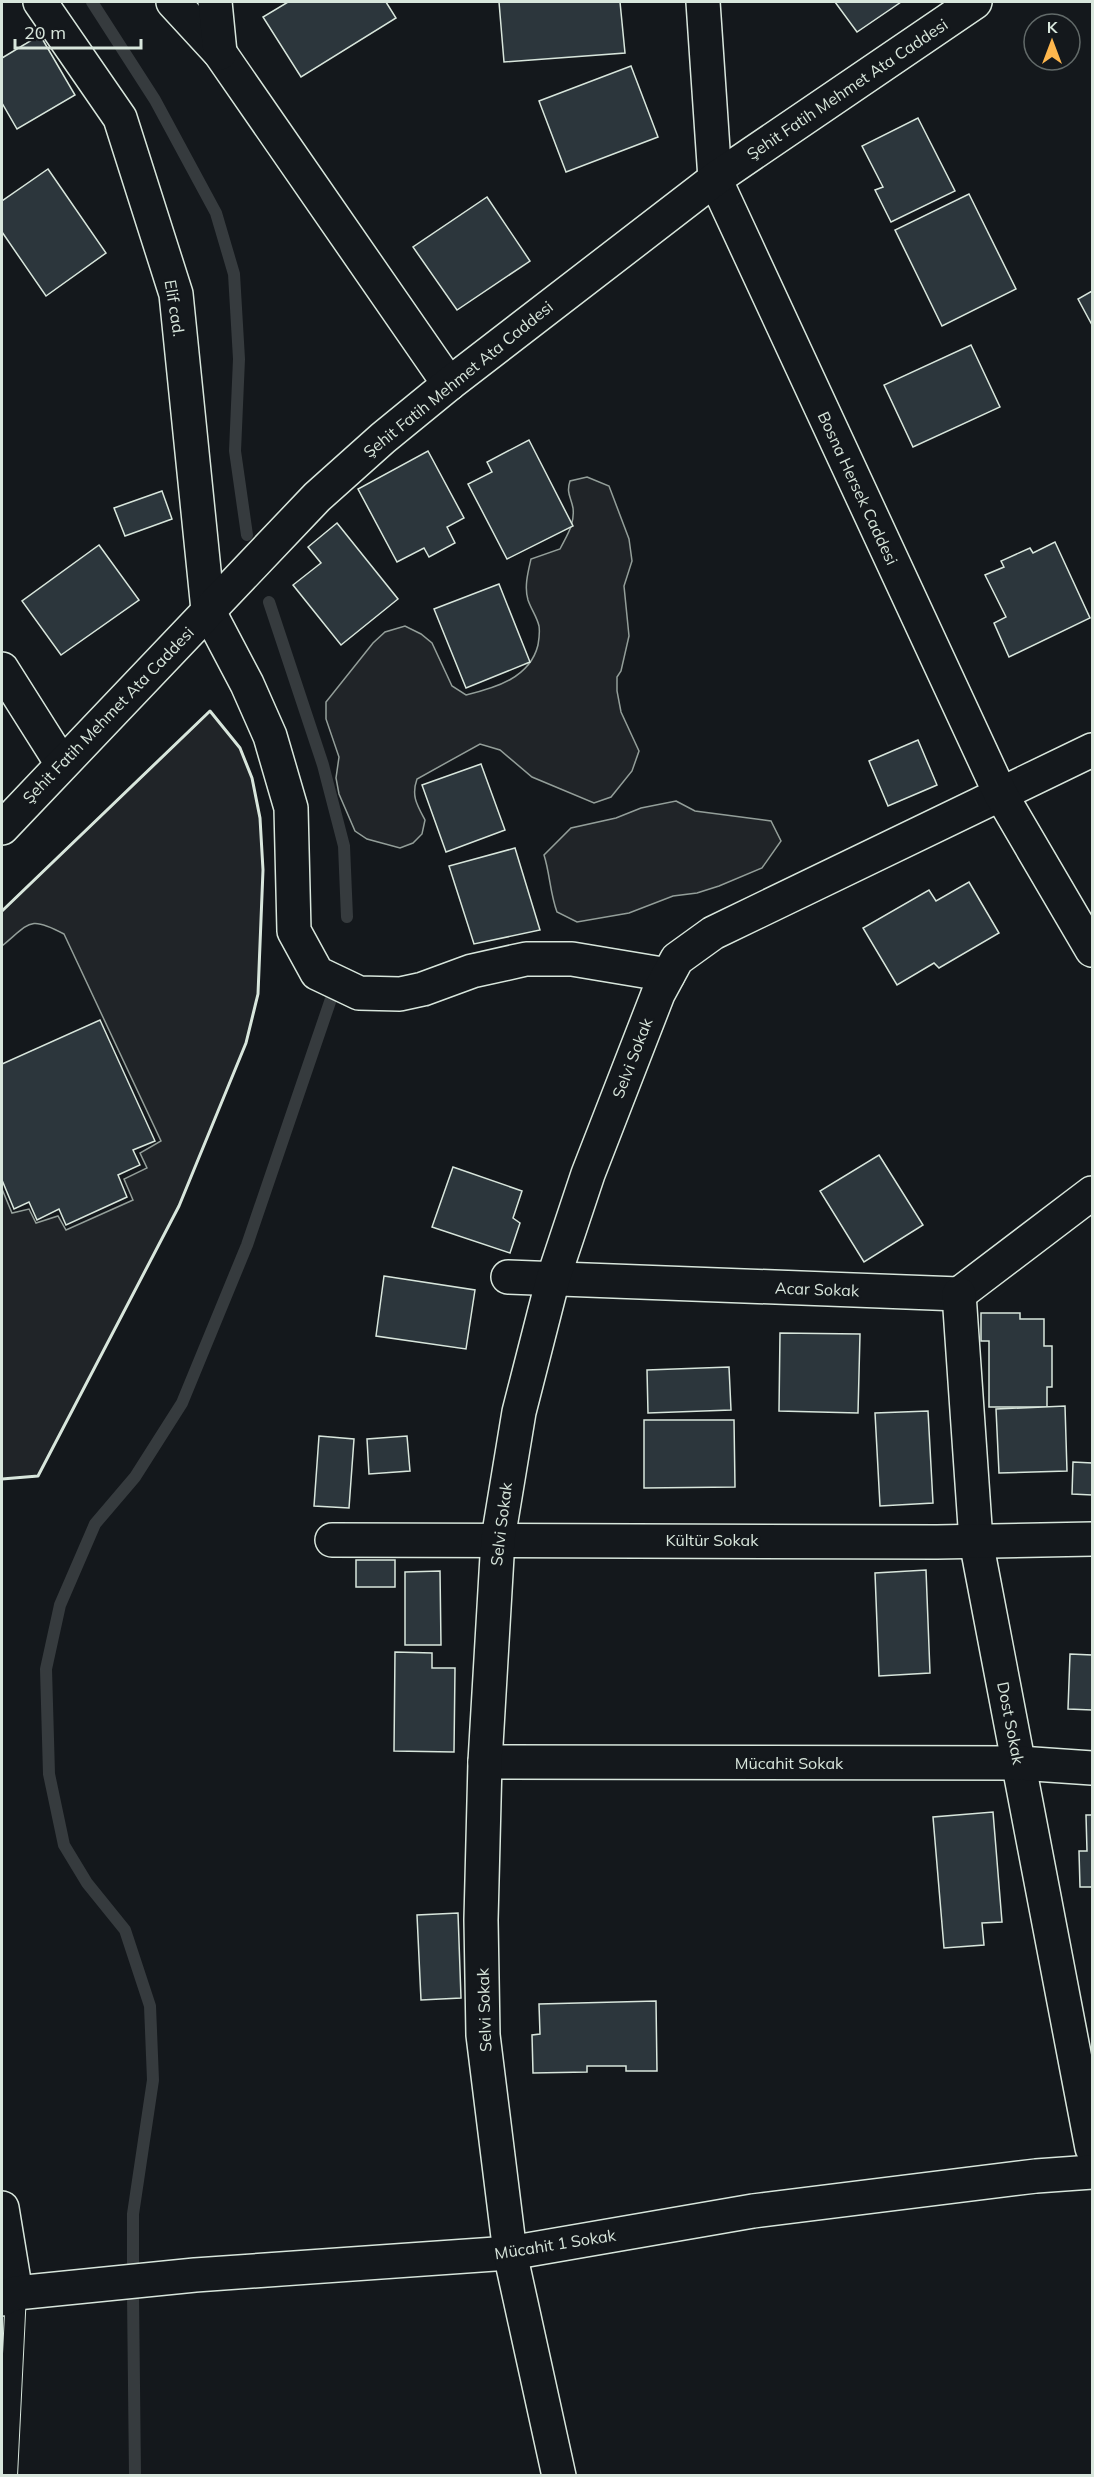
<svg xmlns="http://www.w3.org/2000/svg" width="1094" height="2477" viewBox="0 0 1094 2477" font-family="Mulish,sans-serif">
  <rect width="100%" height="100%" fill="#14181c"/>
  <g fill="#202428" stroke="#939e99" stroke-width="1.5">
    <path d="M 587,477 L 609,486 L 629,539 L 632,561 L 624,586 L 629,636 L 621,671 L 617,677 L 617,691 L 621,712 L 639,751 L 632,771 L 611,797 L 594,803 L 532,777 L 500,750 L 480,744 L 417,779 C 411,796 417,805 425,820 L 422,834 L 413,843 L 400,848 L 367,839 L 355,831 L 339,794 L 336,778 L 339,757 L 326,719 L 326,702 L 373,643 L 385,632 L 405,626 L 421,634 L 432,643 L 452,686 L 466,695 C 495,688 530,678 538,645 C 539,639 540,632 539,626 C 537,617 531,609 528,600 C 524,587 528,572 531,559 L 560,549 C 567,535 575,524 573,508 C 571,497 566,493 570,481 Z"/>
    <path d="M 210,711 L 240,748 L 252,778 L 260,818 L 263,870 L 258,994 L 246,1043 L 179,1206 L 38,1476 L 2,1479 L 2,1189 L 12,1213 L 29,1209 L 36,1223 L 58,1216 L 66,1230 L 133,1200 L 124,1179 L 147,1168 L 140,1153 L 161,1141 L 64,934 C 29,915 30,923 2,946 L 2,911 Z"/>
    <path d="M 676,801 L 695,811 L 771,821 L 781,841 L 762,868 L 719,886 L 697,893 L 673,896 L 629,913 L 577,922 L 557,912 C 550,893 550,874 544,855 L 571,828 L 616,818 L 641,808 Z"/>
  </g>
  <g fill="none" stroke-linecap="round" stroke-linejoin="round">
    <g stroke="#363b3e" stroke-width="12">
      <path d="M 92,2 L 155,100 L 216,213 L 234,274 L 239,359 L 235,451 L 247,535"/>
      <path d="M 269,602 L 323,765 L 344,846 L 347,917"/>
      <path d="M 133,2265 L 133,2214 L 153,2080 L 150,2006 L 125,1930 L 87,1883 L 64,1845 L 49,1774 L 46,1669 L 60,1605 L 95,1524 L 135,1477 L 182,1403 L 247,1245 L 333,993"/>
      <path d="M 133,2295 L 135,2476"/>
    </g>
  </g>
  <g fill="#2c363c" stroke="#d8e6dc" stroke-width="1.5">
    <path d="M 288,2 L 386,2 L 396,18 L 301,77 L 263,17 Z"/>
    <path d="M 499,2 L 620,2 L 625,53 L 504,62 Z"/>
    <path d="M 835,2 L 901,2 L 857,32 Z"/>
    <path d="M 40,35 L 75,95 L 17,129 L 2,103 L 2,58 Z"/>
    <path d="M 631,66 L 658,137 L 566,172 L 539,101 Z"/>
    <path d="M 918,118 L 955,191 L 891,222 L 875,190 L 883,187 L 862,146 Z"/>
    <path d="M 48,169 L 106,253 L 46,296 L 2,232 L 2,201 Z"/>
    <path d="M 969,194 L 1016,289 L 942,326 L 895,230 Z"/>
    <path d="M 487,197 L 530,261 L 457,310 L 413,247 Z"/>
    <path d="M 1092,291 L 1092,325 L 1078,299 Z"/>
    <path d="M 971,345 L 1000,407 L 913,447 L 884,385 Z"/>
    <path d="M 529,440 L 573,526 L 507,559 L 468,484 L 492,472 L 487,462 Z"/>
    <path d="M 428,451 L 464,518 L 447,527 L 455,543 L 429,557 L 424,548 L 397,562 L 358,489 Z"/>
    <path d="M 162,491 L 172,519 L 125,536 L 114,508 Z"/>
    <path d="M 337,523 L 398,599 L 341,645 L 293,585 L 321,563 L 308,547 Z"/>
    <path d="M 1055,542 L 1090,618 L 1009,657 L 994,623 L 1006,617 L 985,575 L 1004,567 L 1001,561 L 1030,548 L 1033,553 Z"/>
    <path d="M 99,545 L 139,600 L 61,655 L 22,601 Z"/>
    <path d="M 499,584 L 530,662 L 466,688 L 434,609 Z"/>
    <path d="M 918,740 L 937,785 L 888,806 L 869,761 Z"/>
    <path d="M 481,764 L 505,830 L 446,852 L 422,785 Z"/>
    <path d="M 515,848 L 540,930 L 474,944 L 449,866 Z"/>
    <path d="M 969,882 L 999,933 L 939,968 L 934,963 L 897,985 L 863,928 L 929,890 L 936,901 Z"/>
    <path d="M 100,1020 L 155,1141 L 133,1150 L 140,1165 L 118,1175 L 127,1197 L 66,1225 L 59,1209 L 37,1220 L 29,1202 L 14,1209 L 2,1180 L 2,1064 Z"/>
    <path d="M 879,1155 L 923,1225 L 864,1262 L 820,1191 Z"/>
    <path d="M 453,1167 L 522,1191 L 513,1218 L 520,1223 L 510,1253 L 432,1227 Z"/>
    <path d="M 384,1276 L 475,1290 L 466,1349 L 376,1336 Z"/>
    <path d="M 981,1313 L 1020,1313 L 1020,1319 L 1044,1319 L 1044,1346 L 1052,1346 L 1052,1387 L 1047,1387 L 1047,1407 L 989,1407 L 989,1341 L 981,1341 Z"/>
    <path d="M 780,1333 L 860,1334 L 858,1413 L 779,1411 Z"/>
    <path d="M 729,1367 L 731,1410 L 648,1413 L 647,1370 Z"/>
    <path d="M 1065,1406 L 1067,1471 L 999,1473 L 996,1409 Z"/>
    <path d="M 928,1411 L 933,1503 L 880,1506 L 875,1413 Z"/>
    <path d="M 644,1420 L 734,1420 L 735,1487 L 644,1488 Z"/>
    <path d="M 319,1436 L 354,1439 L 349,1508 L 314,1506 Z"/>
    <path d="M 407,1436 L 410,1471 L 369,1474 L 367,1439 Z"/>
    <path d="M 1073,1462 L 1092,1463 L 1092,1495 L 1072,1494 Z"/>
    <rect x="356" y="1560" width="39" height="27"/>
    <path d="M 926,1570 L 930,1673 L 879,1676 L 875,1573 Z"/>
    <path d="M 440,1571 L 441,1645 L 405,1645 L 405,1572 Z"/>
    <path d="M 395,1652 L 432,1653 L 432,1668 L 455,1668 L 454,1752 L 394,1751 Z"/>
    <path d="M 1070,1654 L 1092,1655 L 1092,1710 L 1068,1709 Z"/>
    <path d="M 993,1812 L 1002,1922 L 982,1923 L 984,1945 L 944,1948 L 933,1817 Z"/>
    <path d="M 1086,1815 L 1092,1815 L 1092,1887 L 1080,1887 L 1079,1851 L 1087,1851 Z"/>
    <path d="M 458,1913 L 461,1998 L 421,2000 L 417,1915 Z"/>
    <path d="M 656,2001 L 657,2071 L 626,2071 L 626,2066 L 587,2066 L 587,2072 L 533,2073 L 532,2035 L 540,2034 L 539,2004 Z"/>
  </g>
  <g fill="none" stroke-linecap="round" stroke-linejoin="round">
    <defs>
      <path id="lane" d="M 7,2476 L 16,2293"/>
      <g id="street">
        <path d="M 40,2 L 120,118 L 176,294 L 208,610 L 247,684 L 270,736 L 291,808 L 294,931 L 317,973 L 359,993 L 400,994 L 423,989 L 472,971 L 526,959 L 572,959 L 668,975"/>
        <path d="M 173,2 L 220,53 L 449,384"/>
        <path d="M 215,2 L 220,53"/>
        <path d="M 2,669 L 62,764"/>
        <path d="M 508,1277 L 959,1294 L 1092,1193"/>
        <path d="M 959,1294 L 976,1541 L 1092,2148"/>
        <path d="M 332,1540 L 937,1542 L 1092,1539"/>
        <path d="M 485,1762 L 1019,1763 L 1092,1768"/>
        <path d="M 2,2208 L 16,2293"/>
        <path d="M 2,2299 L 16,2293 L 195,2275 L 510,2253 L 753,2211 L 1036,2176 L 1092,2172"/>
        <path d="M 559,2476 L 510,2253 L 483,2035 L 481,1920 L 485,1762 L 498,1539 L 519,1412 L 553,1279 L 588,1174 L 658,994 L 677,959 L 713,933 L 1092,750"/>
      </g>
      <g id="secondary">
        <path d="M 703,2 L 715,179 L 1000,793 L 1092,950"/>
        <path d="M 2,828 L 317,497 L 383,438 L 449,384 L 715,179 L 975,2"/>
      </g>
    </defs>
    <use href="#lane" stroke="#d8e6dc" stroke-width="22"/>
    <use href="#street" stroke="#d8e6dc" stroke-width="36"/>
    <use href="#secondary" stroke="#d8e6dc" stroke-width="36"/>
    <use href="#lane" stroke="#14181c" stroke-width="20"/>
    <use href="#street" stroke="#14181c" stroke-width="33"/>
    <use href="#secondary" stroke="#14181c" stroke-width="33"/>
    <path stroke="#d8e6dc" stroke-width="3" d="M 2,911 L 210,711 L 240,748 L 252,778 L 260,818 L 263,870 L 258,994 L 246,1043 L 179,1206 L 38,1476 L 2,1479"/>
  </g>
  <g text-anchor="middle" stroke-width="4.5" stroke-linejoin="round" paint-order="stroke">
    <g font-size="16" fill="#d8e6dc" stroke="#14181c">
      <text transform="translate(847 89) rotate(-34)" y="6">Şehit Fatih Mehmet Ata Caddesi</text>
      <text transform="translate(175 308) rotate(81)" y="6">Elif cad.</text>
      <text transform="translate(458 379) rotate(-39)" y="6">Şehit Fatih Mehmet Ata Caddesi</text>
      <text transform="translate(858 488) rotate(65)" y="6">Bosna Hersek Caddesi</text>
      <text transform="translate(108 715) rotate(-46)" y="6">Şehit Fatih Mehmet Ata Caddesi</text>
      <text transform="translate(632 1058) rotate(-69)" y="6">Selvi Sokak</text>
      <text transform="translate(817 1289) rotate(2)" y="6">Acar Sokak</text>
      <text transform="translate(501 1524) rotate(-83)" y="6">Selvi Sokak</text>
      <text x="712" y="1546">Kültür Sokak</text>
      <text transform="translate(1011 1723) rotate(79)" y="6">Dost Sokak</text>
      <text x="789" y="1769">Mücahit Sokak</text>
      <text transform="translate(484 2010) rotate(-92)" y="6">Selvi Sokak</text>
      <text transform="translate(555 2244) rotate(-9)" y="6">Mücahit 1 Sokak</text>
    </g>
  </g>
  <rect width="1094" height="2477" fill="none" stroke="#d8e6dc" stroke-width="6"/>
  <g transform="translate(1052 42)"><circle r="28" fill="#14181c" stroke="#626a69" stroke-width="1.5"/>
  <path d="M0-4.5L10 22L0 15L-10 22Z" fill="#ffb74d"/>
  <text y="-9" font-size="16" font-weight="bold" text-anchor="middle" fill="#d8e6dc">K</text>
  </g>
  <path d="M15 39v9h126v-9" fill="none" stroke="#d8e6dc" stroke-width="3"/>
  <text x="24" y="39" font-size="18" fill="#d8e6dc" stroke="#14181c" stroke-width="4.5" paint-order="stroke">20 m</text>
</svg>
